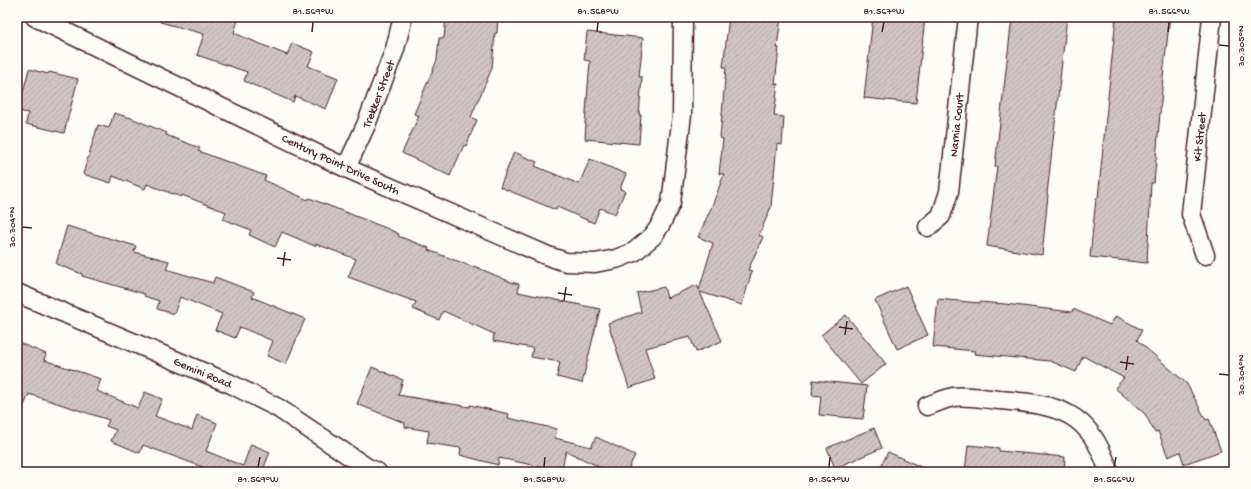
<svg xmlns="http://www.w3.org/2000/svg" width="1251" height="489" viewBox="0 0 1251 489" font-family="'Gochi Hand',sans-serif">
  <defs>
    <pattern id="building-hatch" width="6" height="6" patternUnits="userSpaceOnUse"><rect width="6" height="6" fill="#d0c5c4"/><path d="M-1 1l2-2M0 6l6-6M5 7l2-2" fill="none" stroke="#b4a9a9"/></pattern>
  </defs>
  <rect width="100%" height="100%" fill="#fdfcf7"/>
  <filter id="ink" filterUnits="userSpaceOnUse"><feTurbulence type="fractalNoise" baseFrequency=".025" numOctaves="2"/><feDisplacementMap in="SourceGraphic" scale="8" xChannelSelector="R" yChannelSelector="G"/><feConvolveMatrix kernelMatrix="1 2 1 2 8 2 1 2 1" color-interpolation-filters="sRGB"/></filter>
  <g filter="url(#ink)">
    <g fill="url(#building-hatch)" stroke="#4a1f2b">
      <path d="M 161,17 L 230,17 L 238,20 L 234,33 L 287,55 L 292,43 L 314,52 L 308,66 L 338,78 L 326,109 L 295,96 L 293,102 L 244,81 L 247,72 L 197,55 L 204,34 L 160,22 Z"/>
      <path d="M 446,17 L 498,17 L 497,33 L 495,33 L 492,68 L 471,117 L 477,120 L 466,146 L 464,145 L 450,176 L 402,153 L 419,116 L 414,114 L 437,60 L 439,38 L 444,38 Z"/>
      <path d="M 729,17 L 781,17 L 777,48 L 779,48 L 775,84 L 778,84 L 774,116 L 784,117 L 782,145 L 777,144 L 771,207 L 759,235 L 763,237 L 748,270 L 752,271 L 742,305 L 700,292 L 722,341 L 696,352 L 690,337 L 645,348 L 655,379 L 629,388 L 608,323 L 641,312 L 637,293 L 664,287 L 667,298 L 697,285 L 699,290 L 713,243 L 698,237 L 712,206 L 724,174 L 719,174 L 723,139 L 720,138 L 726,67 L 723,67 Z"/>
      <path d="M 873,17 L 925,17 L 916,103 L 864,98 Z"/>
      <path d="M 1012,17 L 1067,17 L 1047,194 L 1048,195 L 1042,255 L 987,246 L 997,166 L 995,166 Z"/>
      <path d="M 1116,17 L 1170,17 L 1164,66 L 1154,183 L 1151,183 L 1147,263 L 1090,257 L 1096,198 L 1098,198 Z"/>
      <path d="M 587,32 L 643,38 L 639,77 L 642,77 L 639,115 L 641,115 L 639,144 L 585,139 L 586,124 L 585,124 L 590,61 L 584,60 Z"/>
      <path d="M 29,69 L 48,74 L 49,72 L 78,79 L 64,133 L 26,124 L 28,113 L 18,111 Z"/>
      <path d="M 114,113 L 131,118 L 167,133 L 166,135 L 200,148 L 198,151 L 266,176 L 264,180 L 308,200 L 309,198 L 386,228 L 399,234 L 398,236 L 429,248 L 428,250 L 473,267 L 474,266 L 511,282 L 519,284 L 518,292 L 600,309 L 582,383 L 557,377 L 560,362 L 531,357 L 533,348 L 493,341 L 494,334 L 443,311 L 439,320 L 413,309 L 416,302 L 348,277 L 356,259 L 316,244 L 315,246 L 282,232 L 275,247 L 249,235 L 251,230 L 223,219 L 226,212 L 182,195 L 181,197 L 147,184 L 145,189 L 113,176 L 111,183 L 83,174 L 98,125 L 109,128 Z"/>
      <path d="M 514,152 L 537,162 L 535,166 L 579,184 L 590,159 L 626,174 L 620,189 L 625,191 L 615,214 L 600,208 L 594,223 L 557,207 L 556,210 L 500,187 Z"/>
      <path d="M 67,226 L 136,246 L 134,252 L 169,261 L 166,269 L 213,283 L 215,277 L 254,292 L 252,297 L 305,319 L 286,364 L 267,356 L 273,341 L 240,327 L 235,338 L 215,330 L 222,314 L 180,297 L 174,314 L 157,309 L 159,301 L 144,296 L 145,294 L 82,276 L 82,274 L 56,264 Z"/>
      <path d="M 906,286 L 928,335 L 897,349 L 875,300 Z"/>
      <path d="M 938,299 L 979,303 L 979,302 L 1005,304 L 1072,312 L 1073,309 L 1110,325 L 1116,316 L 1142,330 L 1137,340 L 1187,384 L 1206,420 L 1209,419 L 1221,451 L 1184,464 L 1180,452 L 1168,457 L 1158,431 L 1155,433 L 1145,414 L 1115,388 L 1124,378 L 1083,356 L 1076,372 L 1050,361 L 974,354 L 975,351 L 933,347 Z"/>
      <path d="M 846,315 L 886,364 L 861,384 L 821,335 Z"/>
      <path d="M 17,342 L 46,354 L 44,360 L 101,379 L 97,391 L 138,408 L 145,392 L 162,399 L 155,416 L 192,430 L 197,415 L 217,423 L 206,451 L 243,466 L 251,444 L 270,452 L 262,472 L 216,472 L 143,445 L 140,453 L 111,441 L 116,430 L 106,426 L 109,420 L 29,394 L 17,422 Z"/>
      <path d="M 372,367 L 403,380 L 398,395 L 470,407 L 470,405 L 509,414 L 508,418 L 557,429 L 555,438 L 591,447 L 596,437 L 635,455 L 627,472 L 610,472 L 566,451 L 561,472 L 541,472 L 542,467 L 499,458 L 498,465 L 460,455 L 461,448 L 427,443 L 429,431 L 405,427 L 405,423 L 357,404 Z"/>
      <path d="M 813,380 L 867,386 L 863,419 L 819,415 L 821,396 L 812,395 Z"/>
      <path d="M 874,428 L 882,448 L 835,468 L 827,448 Z"/>
      <path d="M 968,445 L 999,448 L 999,451 L 1065,457 L 1064,472 L 965,472 Z"/>
      <path d="M 888,452 L 932,472 L 878,472 Z"/>
    </g>
    <g fill="none" stroke-linecap="round" stroke-linejoin="round">
      <defs>
        <g id="minor">
          <path d="M 35,17 L 346,168 L 548,256 L 566,262 L 595,263 L 616,259 L 634,252 L 653,236 L 661,224 L 671,203 L 682,115 L 683,17"/>
          <path d="M 346,168 L 366,125 L 395,49 L 403,17"/>
          <path d="M 928,227 L 941,216 L 949,192 L 968,17"/>
          <path d="M 1205,255 L 1191,214 L 1212,17"/>
          <path d="M 17,293 L 231,384 L 278,408 L 366,467 L 377,472"/>
          <path d="M 927,406 C 936,403 944,399 953,397 C 968,395 985,399 999,400 C 1059,405 1089,410 1109,472"/>
        </g>
      </defs>
      <use href="#minor" stroke="#4a1f2b" stroke-width="21"/>
      <use href="#minor" stroke="#fdfcf7" stroke-width="18"/>
    </g>
  </g>
  <path fill="none" stroke="#4a1f2b" stroke-width="1.5" d="M 312,32 L 313,22M 597,32 L 598,22M 882,32 L 884,22M 1168,32 L 1169,22M 1219,45 L 1229,46M 22,227 L 32,228M 277,258 L 291,260M 283,266 L 285,252M 558,293 L 572,295M 564,301 L 566,287M 839,327 L 853,329M 845,335 L 847,321M 1120,362 L 1134,364M 1126,370 L 1128,356M 1219,374 L 1229,375M 258,467 L 260,457M 544,467 L 545,457M 829,467 L 830,457M 1114,467 L 1116,457"/>
  <g text-anchor="middle" stroke-width="4" stroke-linejoin="round" paint-order="stroke">
    <g font-size="12" fill="#4a1f2b" stroke="#fdfcf7">
      <text transform="translate(378 94) rotate(-69)" y="4">Trekker Street</text>
      <text transform="translate(956 125) rotate(-84)" y="4">Narnia Court</text>
      <text transform="translate(1199 137) rotate(-84)" y="4">Kit Street</text>
      <text transform="translate(341 164) rotate(25)" y="4">Century Point Drive South</text>
      <text transform="translate(203 372) rotate(23)" y="4">Gemini Road</text>
    </g>
  </g>
  <rect width="1251" height="489" fill="none" stroke="#fdfcf7" stroke-width="44"/>
  <rect x="22" y="22" width="1207" height="445" fill="none" stroke="#4a1f2b" stroke-width="1.5"/>
  <g font-size="10" text-anchor="middle" fill="#4a1f2b">
    <text x="313" y="14">81.569°W</text>
    <text x="598" y="14">81.568°W</text>
    <text x="884" y="14">81.567°W</text>
    <text x="1169" y="14">81.566°W</text>
    <text transform="translate(1240 46) rotate(-90)" y="4">30.305°N</text>
    <text transform="translate(11 227) rotate(-90)" y="4">30.304°N</text>
    <text transform="translate(1240 375) rotate(-90)" y="4">30.304°N</text>
    <text x="258" y="482">81.569°W</text>
    <text x="544" y="482">81.568°W</text>
    <text x="829" y="482">81.567°W</text>
    <text x="1114" y="482">81.566°W</text>
  </g>
</svg>
